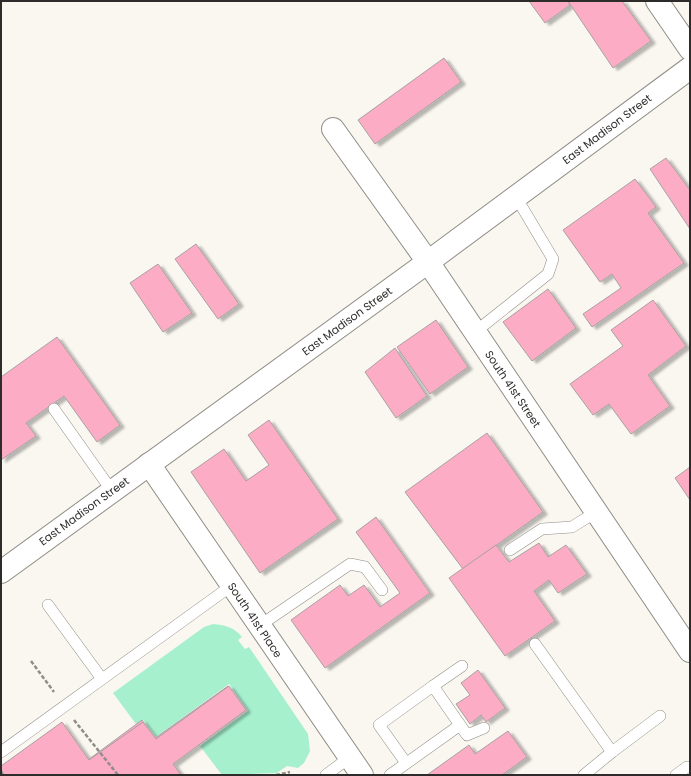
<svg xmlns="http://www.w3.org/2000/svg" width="691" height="776" viewBox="0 0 691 776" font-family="Poppins,sans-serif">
  <defs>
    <filter id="shadow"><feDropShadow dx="4.5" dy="2.5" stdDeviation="1" flood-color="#0004"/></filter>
  </defs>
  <rect width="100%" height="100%" fill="#faf7f0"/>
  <path fill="#a6f0ce" d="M 213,624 C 225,625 234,627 242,637 L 238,640 L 245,649 L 249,647 L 308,734 L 310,751 L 304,763 L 298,768 L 287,766 L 277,773 L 222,775 L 200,746 L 248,711 L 229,684 L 156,737 L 143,720 L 136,724 L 113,693 L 204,627 Z"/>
  <g fill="#fdacc5" stroke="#a8a0a2" filter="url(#shadow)">
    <path d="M 529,1 L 568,1 L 570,5 L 545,23 Z"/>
    <path d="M 568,1 L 622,1 L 651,41 L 613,68 Z"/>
    <path d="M 444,58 L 461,82 L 375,144 L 358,120 Z"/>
    <path d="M 666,158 L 690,190 L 690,229 L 650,169 Z"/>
    <path d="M 635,179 L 656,207 L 648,213 L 684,263 L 592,327 L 583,314 L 621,288 L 612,274 L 600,282 L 563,230 Z"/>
    <path d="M 196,244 L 239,304 L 218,319 L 175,259 Z"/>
    <path d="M 158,264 L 192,313 L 163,332 L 130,283 Z"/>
    <path d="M 548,289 L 576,328 L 532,361 L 503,322 Z"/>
    <path d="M 653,300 L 686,346 L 648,375 L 670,406 L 631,434 L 609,404 L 593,415 L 570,384 L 623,346 L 611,330 Z"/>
    <path d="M 436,320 L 468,367 L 430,394 L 397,347 Z"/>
    <path d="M 57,337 L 120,425 L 97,442 L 64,396 L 26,423 L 36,436 L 1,460 L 1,377 Z"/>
    <path d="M 395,348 L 427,396 L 396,418 L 365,372 Z"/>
    <path d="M 269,420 L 338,519 L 260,573 L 191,472 L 224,449 L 246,481 L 269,465 L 248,435 Z"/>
    <path d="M 487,433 L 543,512 L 463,569 L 405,492 Z"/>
    <path d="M 690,467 L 690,500 L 675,478 Z"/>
    <path d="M 376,517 L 430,593 L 325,668 L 291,620 L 340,585 L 348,596 L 364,585 L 380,607 L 400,593 L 356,532 Z"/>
    <path d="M 539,543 L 548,557 L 566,545 L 587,574 L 558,593 L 549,580 L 534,591 L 555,621 L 505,656 L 449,578 L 496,545 L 509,562 Z"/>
    <path d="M 478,670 L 505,708 L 486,722 L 481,715 L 470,724 L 456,704 L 470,695 L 461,683 Z"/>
    <path d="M 228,686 L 246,710 L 172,764 L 181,775 L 28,775 L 55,755 L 69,774 L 142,720 L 154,739 Z"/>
    <path d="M 229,686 L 246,710 L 173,764 L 181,775 L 1,775 L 1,766 L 62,722 L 89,760 L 143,722 L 156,739 Z"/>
    <path d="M 508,731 L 527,757 L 502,775 L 427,775 L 469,745 L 475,754 Z"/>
  </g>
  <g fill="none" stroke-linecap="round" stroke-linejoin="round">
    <defs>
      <g id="service">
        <path d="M 475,332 L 548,274 L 553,259 L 516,197"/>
        <path d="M 54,409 L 112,491"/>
        <path d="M 510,550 L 542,529 L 572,527 L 596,512"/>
        <path d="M 48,605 L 102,679"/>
        <path d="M 259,626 L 350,564 L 365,567 L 382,590"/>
        <path d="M 535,644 L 612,752"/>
        <path d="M 433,686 L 462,666"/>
        <path d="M 460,725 L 467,735 L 484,728"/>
        <path d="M 1,752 L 231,586"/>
        <path d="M 326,775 L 350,757"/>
        <path d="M 390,775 L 460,725 L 433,686 L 379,725 L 406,763"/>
        <path d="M 584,775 L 612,752 L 660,716"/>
        <path d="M 676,775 L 687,767"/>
      </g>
      <g id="minor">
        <path d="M 657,1 L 690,49"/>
        <path d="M 333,129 L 428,262 L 690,651"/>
        <path d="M 149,464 L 362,775"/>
        <path d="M 1,572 L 428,262 L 690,68"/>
      </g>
    </defs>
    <use href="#service" stroke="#908d87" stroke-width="12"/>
    <use href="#minor" stroke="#908d87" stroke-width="24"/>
    <g stroke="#918e8a" stroke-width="2.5" stroke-dasharray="4 2" stroke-linecap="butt">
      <path d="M 31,661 L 54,692"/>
      <path d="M 74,720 L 118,775"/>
      <path d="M 1,771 L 3,775"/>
      <path d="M 276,775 L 290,772"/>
    </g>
    <use href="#service" stroke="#fff" stroke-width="11"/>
    <use href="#minor" stroke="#fff" stroke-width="22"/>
  </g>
  <g text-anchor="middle" stroke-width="4" stroke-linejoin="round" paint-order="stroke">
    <g font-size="11" fill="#2e2c2a" stroke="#fff">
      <text transform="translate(607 129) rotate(-37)" y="4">East Madison Street</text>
      <text transform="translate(347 321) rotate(-36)" y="4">East Madison Street</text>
      <text transform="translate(513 389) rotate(56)" y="4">South 41st Street</text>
      <text transform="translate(84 511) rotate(-36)" y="4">East Madison Street</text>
      <text transform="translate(255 620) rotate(56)" y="4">South 41st Place</text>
    </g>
  </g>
  <rect width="691" height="776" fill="none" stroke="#2e2c2a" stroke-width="4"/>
</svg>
